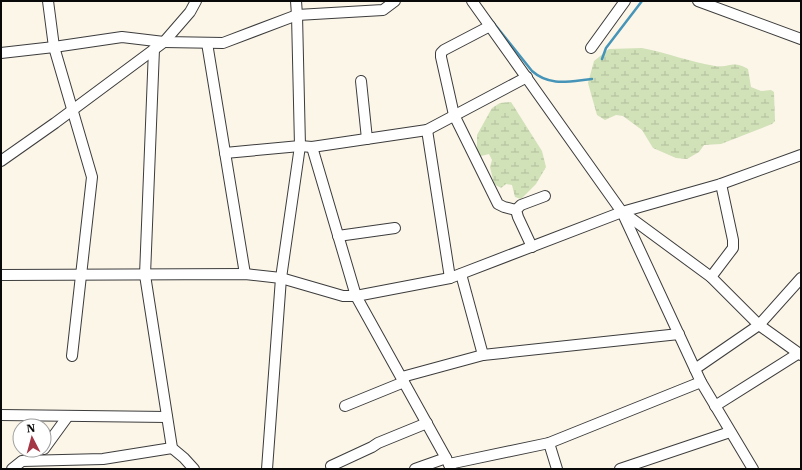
<svg xmlns="http://www.w3.org/2000/svg" width="802" height="470" viewBox="0 0 802 470" font-family="'IBM Plex Serif',serif">
  <defs>
    <pattern id="wetland-marsh" width="20" height="14" patternUnits="userSpaceOnUse"><rect width="20" height="14" fill="#d1e1b8"/><path d="M1 5h8M5 5V1M11 12h8M15 12V8" fill="none" stroke="#b2c09d"/></pattern>
  </defs>
  <rect width="100%" height="100%" fill="#fcf6e9"/>
  <g fill="url(#wetland-marsh)">
    <path d="M 642,48 C 667,53 691,62 715,66 C 731,68 732,60 748,69 L 751,87 L 761,91 L 771,90 L 774,92 L 775,121 L 772,124 L 721,144 L 704,145 L 699,152 L 687,159 L 676,158 L 653,148 L 642,130 L 623,116 L 616,115 L 605,120 L 597,115 L 588,83 L 594,61 L 609,49 Z"/>
    <path d="M 511,102 L 542,151 L 546,167 L 536,184 L 521,199 L 515,197 L 512,185 L 506,184 L 501,188 L 494,184 L 490,167 L 492,160 L 489,154 L 481,156 L 477,153 L 477,135 L 492,108 L 500,103 Z"/>
  </g>
  <g fill="none" stroke-linecap="round" stroke-linejoin="round">
    <g stroke="#4695b9" stroke-width="2.5">
      <path d="M 488,16 L 532,71 C 550,87 570,81 592,79"/>
      <path d="M 602,59 L 606,48 L 642,1"/>
    </g>
    <defs>
      <g id="street">
        <path d="M 48,1 L 54,47 L 92,177 L 72,356"/>
        <path d="M 472,1 L 622,212 L 701,382 L 753,469"/>
        <path d="M 698,1 L 801,39"/>
        <path d="M 490,26 L 444,50 L 441,53 L 441,57 L 454,115 L 498,204 L 504,207 L 516,210"/>
        <path d="M 207,43 L 245,274"/>
        <path d="M 591,48 L 625,1"/>
        <path d="M 154,49 L 145,275 L 172,448 L 184,458 L 194,469"/>
        <path d="M 1,53 L 54,47 L 122,37 L 164,42 L 223,43 L 297,15 L 383,10 L 395,1"/>
        <path d="M 361,81 L 367,139"/>
        <path d="M 427,130 L 450,278"/>
        <path d="M 312,147 L 356,296 L 446,458 L 451,469"/>
        <path d="M 225,153 L 300,146 L 312,147 L 427,130 L 527,77"/>
        <path d="M 1,161 L 55,123 L 164,42 L 190,12 L 196,1"/>
        <path d="M 624,213 L 711,277 L 759,325 L 801,355"/>
        <path d="M 338,236 L 395,228"/>
        <path d="M 532,247 L 518,217 L 516,210 L 521,205 L 545,196"/>
        <path d="M 461,274 L 483,355"/>
        <path d="M 1,275 L 245,274 L 281,278 L 343,296 L 356,296 L 450,278 L 622,212 L 721,184 L 801,155"/>
        <path d="M 711,277 L 733,248 L 733,240 L 721,184"/>
        <path d="M 695,369 L 759,325 L 801,278"/>
        <path d="M 402,377 L 483,355 L 679,334"/>
        <path d="M 345,406 L 404,382"/>
        <path d="M 715,406 L 799,353"/>
        <path d="M 1,415 L 167,417"/>
        <path d="M 549,443 L 557,469"/>
        <path d="M 44,449 L 68,416"/>
        <path d="M 449,464 L 549,443 L 701,382"/>
        <path d="M 331,466 L 372,447 L 378,443 L 427,423"/>
        <path d="M 12,469 L 22,461 L 103,459 L 172,448"/>
        <path d="M 267,469 L 281,278 L 300,146 L 297,15 L 296,1"/>
        <path d="M 415,469 L 446,458"/>
        <path d="M 620,469 L 730,432"/>
      </g>
    </defs>
    <use href="#street" stroke="#3c3c3c" stroke-width="12"/>
    <use href="#street" stroke="#fff" stroke-width="10"/>
  </g>
  <rect width="802" height="470" fill="none" stroke="#090909" stroke-width="4"/>
  <g transform="translate(32 438) rotate(354)"><circle r="19" fill="#ffffff" stroke="#9d9d9d"/>
  <path d="M0-3L7 15L0 10L-7 15Z" fill="#a53645"/>
  <text y="-6" font-size="11" font-weight="bold" text-anchor="middle" fill="#090909">N</text>
  </g>
</svg>
